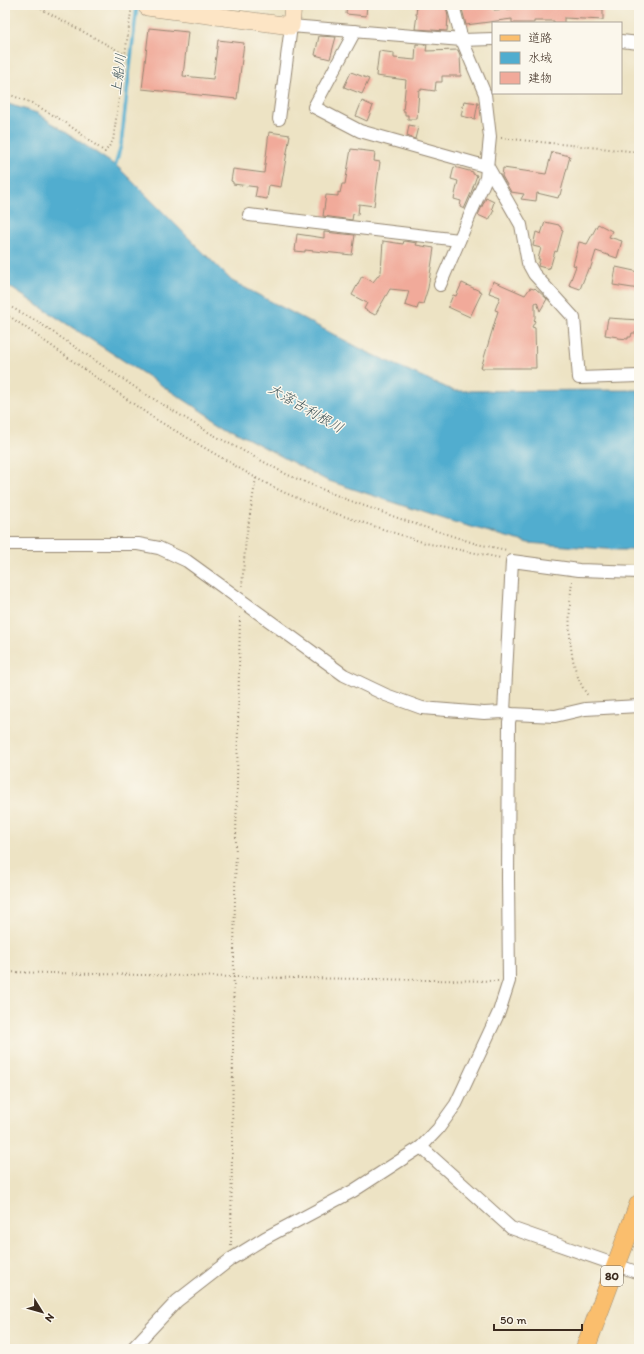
<svg xmlns="http://www.w3.org/2000/svg" width="644" height="1354" viewBox="0 0 644 1354" font-family="Itim,'Klee One',sans-serif">
  <rect width="100%" height="100%" fill="#fbf7ec"/>
  <filter id="ink" filterUnits="userSpaceOnUse"><feTurbulence type="fractalNoise" baseFrequency=".025" numOctaves="2"/><feDisplacementMap in="SourceGraphic" scale="8" xChannelSelector="R" yChannelSelector="G"/><feConvolveMatrix kernelMatrix="1 2 1 2 8 2 1 2 1" color-interpolation-filters="sRGB"/></filter>
  <filter id="wash" filterUnits="userSpaceOnUse"><feTurbulence type="fractalNoise" baseFrequency=".012" numOctaves="4" result="noise"/><feDisplacementMap in="SourceGraphic" scale="16" xChannelSelector="R" yChannelSelector="G"/><feGaussianBlur stdDeviation="0.9" result="paint"/><feColorMatrix in="noise" values="0 0 0 0 0 0 0 0 0 0 0 0 0 0 0 0 0 1.4 0 .05"/><feComposite in="paint" operator="in"/></filter>
  <g filter="url(#wash)">
    <rect width="100%" height="100%" fill="#ede3c4"/>
    <path fill="#51adcf" stroke="#466c76" d="M 5,103 L 37,113 L 119,168 L 232,281 L 367,352 L 454,391 L 639,390 L 639,550 L 618,550 L 528,543 L 447,520 L 326,480 L 226,427 L 5,284 Z"/>
    <g fill="none" stroke-linecap="round" stroke-linejoin="round">
      <path stroke="#51adcf" stroke-width="3.5" d="M 114,170 L 121,145 L 137,5"/>
    </g>
    <g id="blocks">
      <g fill="#f1aa9a">
        <path d="M 347,5 L 367,5 L 366,16 L 346,14 Z"/>
        <path d="M 417,5 L 446,5 L 448,17 L 447,31 L 415,29 L 417,15 L 416,15 Z"/>
        <path d="M 461,5 L 493,5 L 494,10 L 537,7 L 540,5 L 596,5 L 596,9 L 603,9 L 603,20 L 564,18 L 564,23 L 554,23 L 554,21 L 534,21 L 534,23 L 512,23 L 512,19 L 466,25 Z"/>
        <path d="M 149,28 L 188,32 L 183,76 L 213,79 L 218,40 L 244,43 L 237,99 L 142,89 Z"/>
        <path d="M 319,36 L 336,37 L 330,59 L 315,55 Z"/>
        <path d="M 416,44 L 427,45 L 426,51 L 458,50 L 460,55 L 461,76 L 442,76 L 442,82 L 436,82 L 435,91 L 421,89 L 421,91 L 419,90 L 417,119 L 408,119 L 408,115 L 405,115 L 405,111 L 403,111 L 406,80 L 376,76 L 379,51 L 394,53 L 394,58 L 415,60 Z"/>
        <path d="M 351,72 L 369,79 L 362,94 L 344,87 Z"/>
        <path d="M 362,101 L 373,106 L 367,121 L 356,116 Z"/>
        <path d="M 464,101 L 478,103 L 475,119 L 461,116 Z"/>
        <path d="M 409,125 L 418,127 L 415,139 L 407,136 Z"/>
        <path d="M 269,132 L 290,135 L 281,187 L 269,185 L 267,199 L 255,197 L 257,187 L 233,184 L 233,182 L 231,181 L 233,169 L 264,173 Z"/>
        <path d="M 351,149 L 375,152 L 374,161 L 380,162 L 374,206 L 359,204 L 358,215 L 353,214 L 352,220 L 323,216 L 326,195 L 338,196 L 338,192 L 340,193 L 342,184 L 345,184 Z"/>
        <path d="M 552,152 L 570,156 L 560,195 L 559,195 L 558,198 L 537,193 L 536,201 L 521,199 L 524,194 L 511,192 L 502,176 L 503,168 L 546,174 Z"/>
        <path d="M 454,167 L 473,172 L 473,174 L 477,175 L 471,193 L 464,209 L 460,207 L 461,201 L 454,199 L 458,181 L 451,179 Z"/>
        <path d="M 486,198 L 494,202 L 492,208 L 494,210 L 489,220 L 478,215 Z"/>
        <path d="M 545,222 L 559,225 L 559,226 L 561,227 L 561,229 L 563,230 L 557,252 L 555,251 L 550,268 L 549,267 L 549,269 L 538,266 L 540,259 L 538,259 L 541,248 L 533,246 L 536,232 L 541,234 Z"/>
        <path d="M 598,224 L 612,231 L 609,237 L 622,241 L 617,258 L 596,251 L 590,270 L 588,269 L 580,289 L 569,285 L 576,266 L 573,265 L 579,242 L 587,244 Z"/>
        <path d="M 324,232 L 355,235 L 352,255 L 305,250 L 305,252 L 295,251 L 297,234 L 324,238 Z"/>
        <path d="M 383,241 L 403,244 L 404,241 L 417,243 L 416,245 L 434,248 L 428,288 L 423,304 L 419,303 L 417,309 L 405,305 L 409,291 L 390,289 L 375,315 L 364,309 L 367,303 L 352,295 L 362,276 L 373,282 L 381,272 Z"/>
        <path d="M 616,267 L 639,272 L 639,289 L 613,285 Z"/>
        <path d="M 493,281 L 525,295 L 530,288 L 534,289 L 535,288 L 547,299 L 540,311 L 537,302 L 535,303 L 535,318 L 534,320 L 535,321 L 532,327 L 535,328 L 536,368 L 481,368 L 498,311 L 495,310 L 500,297 L 489,293 Z"/>
        <path d="M 462,283 L 482,292 L 470,317 L 448,307 L 453,295 L 456,296 Z"/>
        <path d="M 608,318 L 639,320 L 639,333 L 632,333 L 631,337 L 628,337 L 628,339 L 618,338 L 618,337 L 605,335 Z"/>
      </g>
    </g>
  </g>
  <g filter="url(#ink)">
    <use href="#blocks" fill-opacity="0" stroke="#948671" stroke-width="1"/>
    <g fill="none" stroke-linecap="round" stroke-linejoin="round">
      <defs>
        <g id="street">
          <path d="M 355,31 L 314,107 L 360,131 L 488,167 L 521,225 L 528,263 L 534,274 L 574,318 L 579,378 L 639,376"/>
          <path d="M 621,41 L 639,43"/>
          <path d="M 279,119 L 291,26 L 462,40 L 493,39"/>
          <path d="M 249,215 L 459,240"/>
          <path d="M 440,285 L 486,178 L 490,137 L 485,94 L 462,40 L 453,5"/>
          <path d="M 5,544 L 138,544 L 159,548 L 187,561 L 344,675 L 386,695 L 422,708 L 484,713 L 504,712 L 511,714 L 555,716 L 585,709 L 639,706"/>
          <path d="M 504,712 L 512,561 L 579,570 L 639,572"/>
          <path d="M 421,1147 L 511,1228 L 639,1273"/>
          <path d="M 132,1349 L 177,1301 L 231,1259 L 265,1238 L 353,1191 L 421,1147 L 438,1129 L 456,1104 L 499,1012 L 509,981 L 508,878 L 509,722 L 511,714"/>
        </g>
        <path id="secondary" d="M 147,7 L 291,26 L 293,5"/>
        <path id="primary" d="M 585,1349 L 639,1204"/>
      </defs>
      <use href="#street" stroke="#948671" stroke-width="14"/>
      <use href="#secondary" stroke="#948671" stroke-width="18"/>
      <use href="#primary" stroke="#948671" stroke-width="20"/>
      <g stroke="#948671" stroke-width="2" stroke-dasharray="1 3" stroke-linecap="butt">
        <path d="M 34,5 L 126,55"/>
        <path d="M 5,93 L 32,103 L 65,122 L 105,152 L 113,141 L 132,5"/>
        <path d="M 501,138 L 639,152"/>
        <path d="M 5,304 L 35,320 L 139,390 L 208,432 L 288,475 L 348,500 L 409,522 L 477,544 L 507,550"/>
        <path d="M 5,315 L 12,318 L 152,417 L 256,478 L 246,538 L 242,586"/>
        <path d="M 256,478 L 283,492 L 328,511 L 425,543 L 501,558"/>
        <path d="M 572,581 C 568,616 566,668 589,697"/>
        <path d="M 5,972 L 234,977 L 498,981"/>
        <path d="M 231,1246 L 234,953 L 240,614"/>
      </g>
      <use href="#street" stroke="#fff" stroke-width="12"/>
      <use href="#secondary" stroke="#fde5c5" stroke-width="17"/>
      <use href="#primary" stroke="#fabe6d" stroke-width="19"/>
    </g>
  </g>
  <g text-anchor="middle" stroke-width="3" stroke-linejoin="round" paint-order="stroke">
    <rect fill="#fbf7ec" stroke="#75685c" stroke-width="1" x="601" y="1266" width="22" height="20" rx="3"/>
    <g font-size="12" font-weight="bold" fill="#3b2a1e">
      <text x="612" y="1280">80</text>
    </g>
    <g font-size="14" font-style="italic" fill="#43585c" stroke="#fbf7ec">
      <text transform="translate(118 74) rotate(-83)" y="5">上船川</text>
      <text transform="translate(306 408) rotate(30)" y="5">大落古利根川</text>
    </g>
  </g>
  <rect width="644" height="1354" fill="none" stroke="#fbf7ec" stroke-width="20"/>
  <rect x="492" y="22" width="130" height="72" fill="#fbf7ec" stroke="#aea59a"/>
  <rect x="500" y="35" width="20" height="6" fill="#fabe6d" stroke="#aea59a"/>
  <text x="528" y="42" font-size="12" fill="#3b2a1e">道路</text>
  <rect x="500" y="52" width="20" height="12" fill="#51adcf" stroke="#aea59a"/>
  <text x="528" y="62" font-size="12" fill="#3b2a1e">水域</text>
  <rect x="500" y="72" width="20" height="12" fill="#f1aa9a" stroke="#aea59a"/>
  <text x="528" y="82" font-size="12" fill="#3b2a1e">建物</text>
  <g transform="translate(42 1312) rotate(127)" stroke="#fbf7ec" stroke-width="3" paint-order="stroke">
  <path d="M0-3L7 15L0 10L-7 15Z" fill="#3b2a1e"/>
  <text y="-6" font-size="11" font-weight="bold" text-anchor="middle" fill="#3b2a1e">N</text>
  </g>
  <path d="M494 1324v6h88v-6" fill="none" stroke="#3b2a1e" stroke-width="2"/>
  <text x="500" y="1324" font-size="12" fill="#3b2a1e" stroke="#fbf7ec" stroke-width="3" paint-order="stroke">50 m</text>
</svg>
